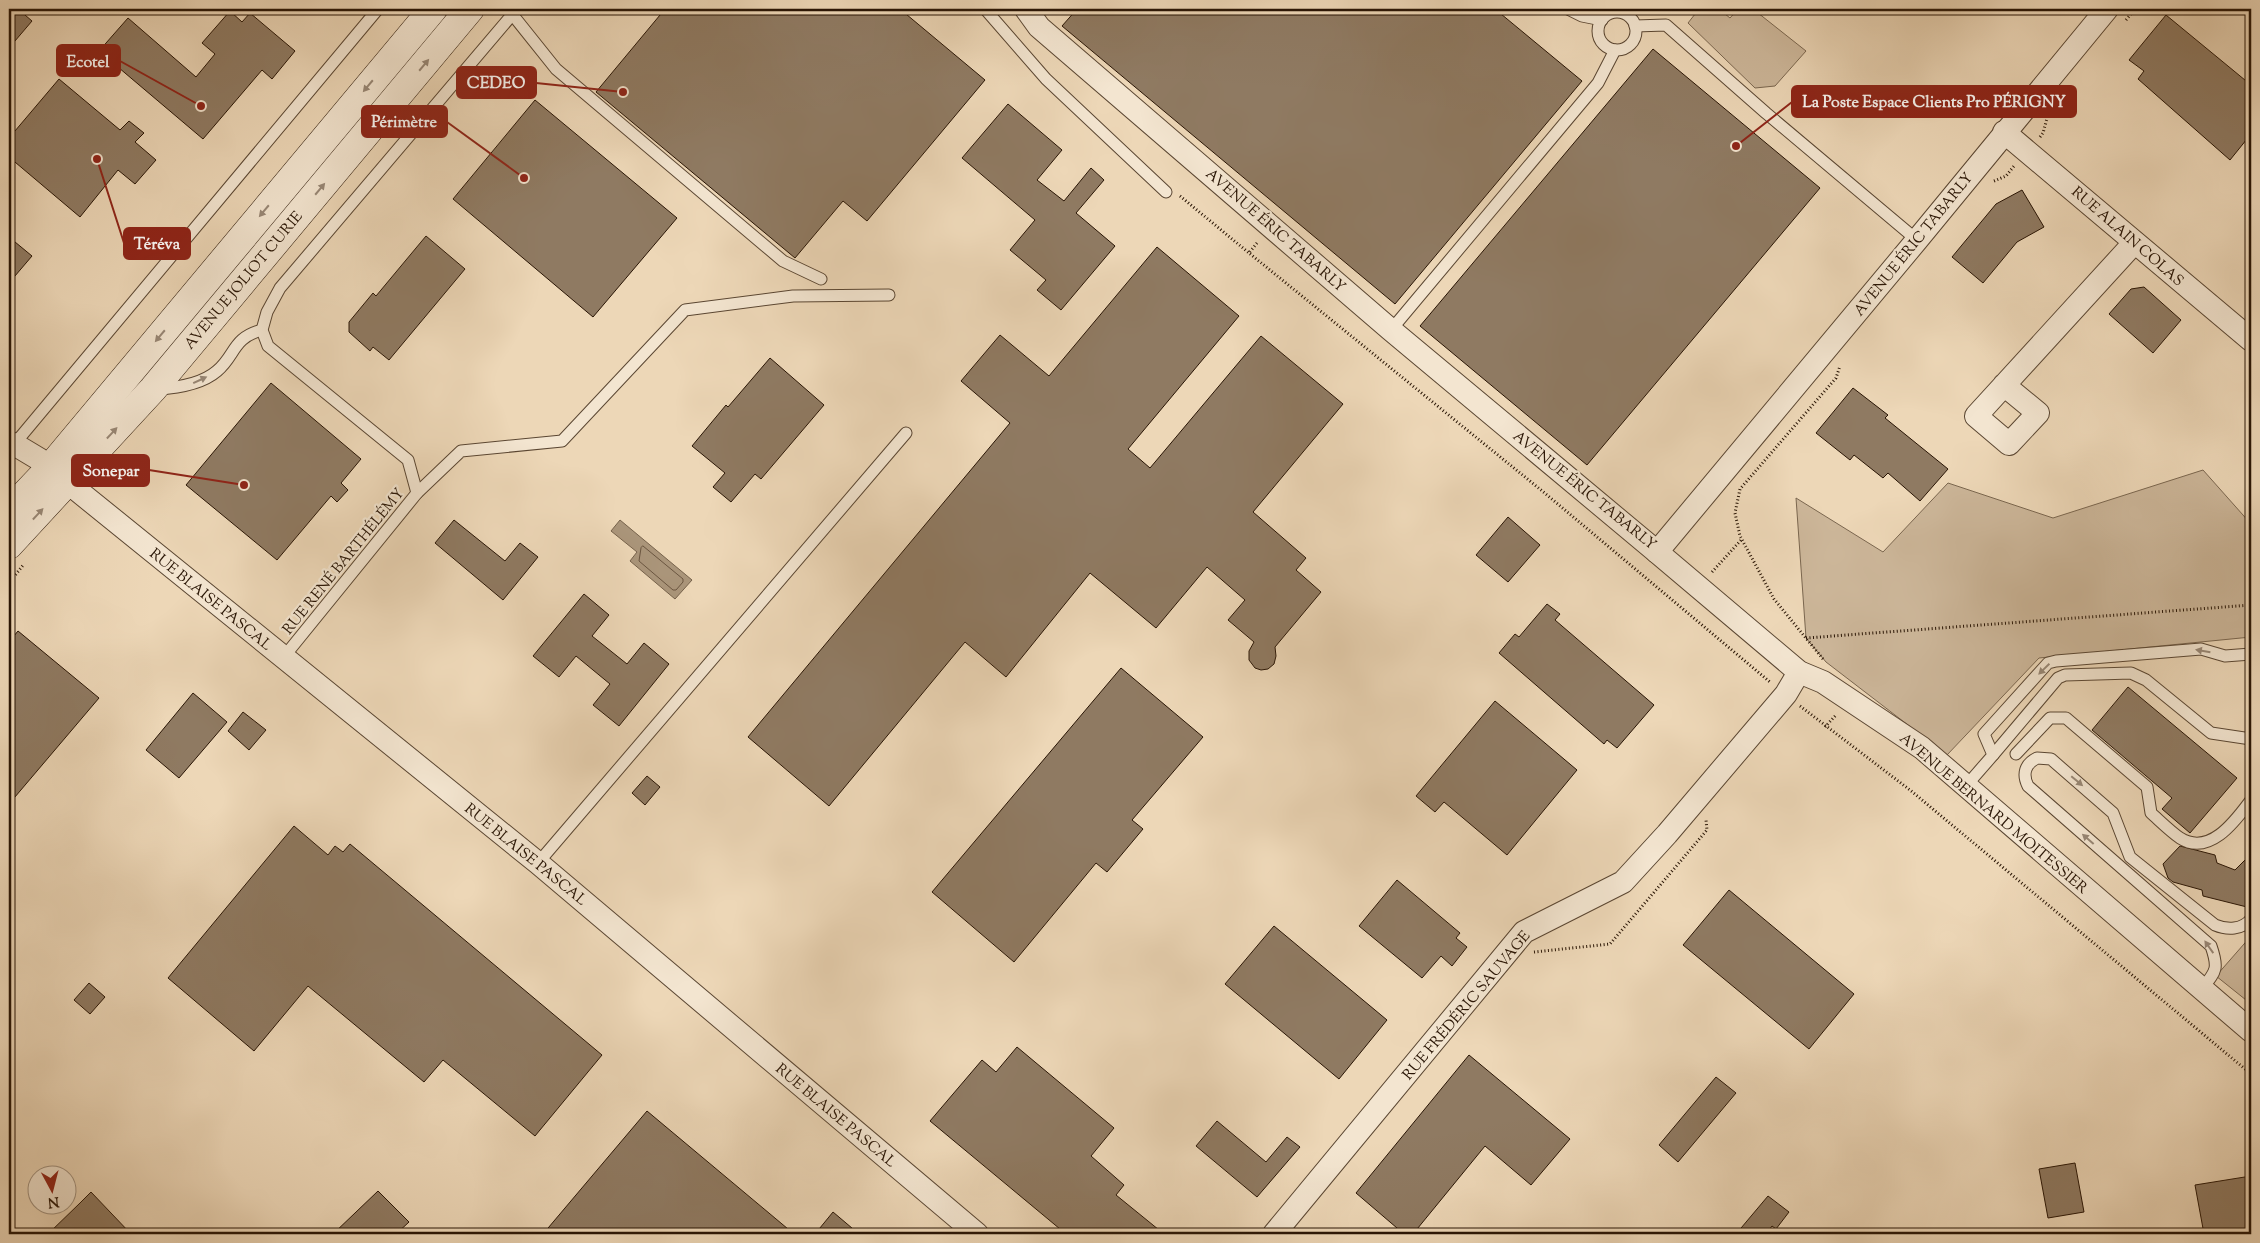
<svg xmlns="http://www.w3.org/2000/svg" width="2260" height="1243" viewBox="0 0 2260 1243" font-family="'Sorts Mill Goudy',serif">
  <rect width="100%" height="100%" fill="#edd7b7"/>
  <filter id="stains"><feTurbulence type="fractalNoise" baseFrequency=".004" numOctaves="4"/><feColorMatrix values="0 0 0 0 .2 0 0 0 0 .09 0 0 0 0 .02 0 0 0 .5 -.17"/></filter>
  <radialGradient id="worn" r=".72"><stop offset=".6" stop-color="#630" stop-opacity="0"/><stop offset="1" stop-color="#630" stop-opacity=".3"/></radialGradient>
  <g fill="#ccb699" stroke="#7a664f">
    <path d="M 1699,9 L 1719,9 L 1730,18 L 1738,9 L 1753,9 L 1806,51 L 1775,86 L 1755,88 L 1688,23 Z"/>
    <path d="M 2203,470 L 2251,524 L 2251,637 L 2039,658 L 1947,755 L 1826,662 L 1806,638 L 1796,498 L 1883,552 L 1948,483 L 2053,518 Z"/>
    <path d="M 2251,936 L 2251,1004 L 2216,976 Z"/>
  </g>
  <path fill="#aa957a" stroke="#76624b" d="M 620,520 L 692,580 L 675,599 L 630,561 L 637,552 L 611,531 Z"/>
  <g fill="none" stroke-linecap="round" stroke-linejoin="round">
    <path stroke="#6a5540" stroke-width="1" d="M 643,546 L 683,579 L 683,582 L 676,590 L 673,590 L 639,561 L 641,548 Z"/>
  </g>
  <g fill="#8f7a62" stroke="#291505">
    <path d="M 9,9 L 18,9 L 32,21 L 9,48 Z"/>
    <path d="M 665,9 L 900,9 L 985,80 L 867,221 L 843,201 L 795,258 L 596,92 Z"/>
    <path d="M 1077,9 L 1495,9 L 1582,81 L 1395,304 L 1062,26 Z"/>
    <path d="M 230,11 L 242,22 L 250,13 L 295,51 L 272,79 L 262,70 L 203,139 L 99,51 L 128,18 L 196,77 L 215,54 L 202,43 Z"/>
    <path d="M 2166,15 L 2251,85 L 2251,134 L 2230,160 L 2138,79 L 2144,71 L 2129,60 Z"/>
    <path d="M 1653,49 L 1820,188 L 1587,465 L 1420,326 Z"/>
    <path d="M 59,79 L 120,130 L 129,121 L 144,133 L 135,142 L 156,160 L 135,184 L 118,170 L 80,217 L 9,157 L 9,138 Z"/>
    <path d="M 535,100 L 677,218 L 593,317 L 453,199 Z"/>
    <path d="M 1008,104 L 1062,150 L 1037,180 L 1064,201 L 1091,168 L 1104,180 L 1076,213 L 1115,246 L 1061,310 L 1037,290 L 1046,280 L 1010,250 L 1035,220 L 962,158 Z"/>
    <path d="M 2022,190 L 2044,227 L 2017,242 L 1983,283 L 1952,257 L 1996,204 Z"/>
    <path d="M 426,236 L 465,269 L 389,360 L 373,347 L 370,351 L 349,332 L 349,322 L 373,293 L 376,296 Z"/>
    <path d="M 9,237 L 32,256 L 9,283 Z"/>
    <path d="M 1157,247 L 1239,316 L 1128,449 L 1150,468 L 1261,336 L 1343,404 L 1253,512 L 1306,558 L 1296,570 L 1321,592 L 1275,647 L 1276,656 L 1274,664 L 1268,669 L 1261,670 L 1255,668 L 1249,660 L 1249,651 L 1254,642 L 1228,620 L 1245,600 L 1207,567 L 1156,628 L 1090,573 L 1006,677 L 965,642 L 829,806 L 748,737 L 1010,423 L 961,381 L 1000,335 L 1049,376 Z"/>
    <path d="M 2144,287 L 2181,320 L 2153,353 L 2109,314 L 2131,289 Z"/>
    <path d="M 770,358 L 824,405 L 761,479 L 755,474 L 731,502 L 713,487 L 725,473 L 692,446 L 726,405 L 728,407 Z"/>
    <path d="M 271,383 L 361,459 L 341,483 L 348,490 L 337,502 L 331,496 L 277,560 L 186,485 Z"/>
    <path d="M 1853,388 L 1888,415 L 1885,418 L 1948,469 L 1920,501 L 1888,473 L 1883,478 L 1854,455 L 1850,460 L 1816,433 Z"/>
    <path d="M 1508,517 L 1540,545 L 1508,582 L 1476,555 Z"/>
    <path d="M 454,520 L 505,561 L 520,543 L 538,557 L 503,600 L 435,543 Z"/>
    <path d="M 584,594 L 609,615 L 592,636 L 627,664 L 644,643 L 669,664 L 619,726 L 593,705 L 610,684 L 576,656 L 559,677 L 533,656 Z"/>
    <path d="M 1547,604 L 1560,614 L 1555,620 L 1654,705 L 1617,748 L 1607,740 L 1604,744 L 1499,653 L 1515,634 L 1519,637 Z"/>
    <path d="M 18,631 L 99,698 L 9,804 L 9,642 Z"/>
    <path d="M 1121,668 L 1203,737 L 1132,820 L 1143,829 L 1107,872 L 1096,863 L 1014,962 L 932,892 Z"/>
    <path d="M 2128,687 L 2237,778 L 2190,833 L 2162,809 L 2172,798 L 2092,730 Z"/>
    <path d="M 193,693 L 227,722 L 179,778 L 146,750 Z"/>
    <path d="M 1495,701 L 1577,770 L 1507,855 L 1444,802 L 1435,812 L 1416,796 Z"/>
    <path d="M 243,712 L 266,730 L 249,750 L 228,731 Z"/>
    <path d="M 647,776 L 660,787 L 645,805 L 632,793 Z"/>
    <path d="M 294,826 L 328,855 L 335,846 L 343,852 L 350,844 L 602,1055 L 535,1136 L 443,1060 L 424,1082 L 308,986 L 254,1051 L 168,978 Z"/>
    <path d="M 2180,846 L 2215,855 L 2217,863 L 2235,870 L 2251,854 L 2251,908 L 2203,896 L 2202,890 L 2173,882 L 2168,878 L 2163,864 Z"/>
    <path d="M 1397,880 L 1460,933 L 1456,938 L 1467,947 L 1452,966 L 1441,956 L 1422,978 L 1359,926 Z"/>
    <path d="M 1729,890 L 1854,994 L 1809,1049 L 1683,945 Z"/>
    <path d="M 1274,926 L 1387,1020 L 1339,1079 L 1225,984 Z"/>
    <path d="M 89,983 L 105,997 L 90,1014 L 74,1000 Z"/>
    <path d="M 1017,1047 L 1114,1128 L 1091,1156 L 1124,1185 L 1116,1195 L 1164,1234 L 1066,1234 L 930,1121 L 982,1060 L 996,1072 Z"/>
    <path d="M 1469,1055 L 1570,1139 L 1531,1185 L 1485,1146 L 1413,1234 L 1404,1234 L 1356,1193 Z"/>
    <path d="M 1716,1077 L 1736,1093 L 1678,1162 L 1659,1145 Z"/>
    <path d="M 647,1111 L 794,1234 L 543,1234 Z"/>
    <path d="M 1217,1121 L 1266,1162 L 1287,1137 L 1300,1147 L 1257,1197 L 1196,1146 Z"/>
    <path d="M 2075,1163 L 2084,1212 L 2048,1218 L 2039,1169 Z"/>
    <path d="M 2251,1176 L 2251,1234 L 2204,1234 L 2195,1185 Z"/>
    <path d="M 378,1191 L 409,1222 L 396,1234 L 333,1234 Z"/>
    <path d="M 91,1192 L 131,1234 L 48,1234 L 80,1203 Z"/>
    <path d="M 1768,1196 L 1789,1212 L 1776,1229 L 1772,1226 L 1766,1234 L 1736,1234 Z"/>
    <path d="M 833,1212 L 859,1234 L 815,1234 Z"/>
  </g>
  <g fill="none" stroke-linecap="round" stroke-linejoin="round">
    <defs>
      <g id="service">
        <path d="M 985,9 L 1046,79 L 1166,192"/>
        <path d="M 1568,9 L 1582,16 L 1602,20"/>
        <circle cx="1617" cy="31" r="19"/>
        <path d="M 512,14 L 556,69 L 783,261 L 821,279"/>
        <path d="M 1635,26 L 1666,25 L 1766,113 L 1917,240"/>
        <path d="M 1391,330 L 1598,83 L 1615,50"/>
        <path d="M 157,389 C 175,388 202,384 217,371 C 236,355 232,338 262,330"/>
        <path d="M 12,447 L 378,9"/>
        <path d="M 417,493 L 461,451 L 562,441 L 685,310 L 793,296 L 889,295"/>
        <path d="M 283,658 L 417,493 L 408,460 L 268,346 L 262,330 L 267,312 L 280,288 L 517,9"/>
        <path d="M 2016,754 L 2050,718 L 2066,718 L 2147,787 L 2151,813 C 2160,821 2170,831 2180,838 C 2210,857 2236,820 2251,800"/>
        <path d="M 1993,755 L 2058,678 L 2065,675 L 2131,673 L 2146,680 L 2211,733 L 2251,739"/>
        <path d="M 1966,786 L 1993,755 L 1984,734 L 2048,663 L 2056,661 L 2201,649 L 2225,656 L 2251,654"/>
        <path d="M 538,863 L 906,433"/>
        <path d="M 2202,989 C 2216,971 2219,969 2211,946 L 2028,786 C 2022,774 2025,764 2037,758 L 2051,759 L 2113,813 L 2130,857 L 2215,925 C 2227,930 2242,930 2251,919"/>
      </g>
      <g id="minor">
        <path d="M 1026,9 L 1039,27 L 1391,330 L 1657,552 L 1917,240 L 2107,9"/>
        <path d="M 2004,132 L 2251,340"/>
        <path d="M 2004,385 L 2038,413 L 2009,444 L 1976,416 L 2134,243"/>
        <path d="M 14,444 L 39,459 L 49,469"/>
        <path d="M 67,482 L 538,863 L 977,1234"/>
        <path d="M 1657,552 L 1799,672 L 1823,682 L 1922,748 L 2251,1031"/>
        <path d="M 1274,1234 L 1524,932 L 1623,882 L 1667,834 L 1786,694 L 1799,672"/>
      </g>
      <g id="secondary">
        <path d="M 9,511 L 49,469 L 433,9"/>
        <path d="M 9,545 L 153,389 L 470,9"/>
      </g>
    </defs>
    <use href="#service" stroke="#5a4632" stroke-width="13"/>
    <use href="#minor" stroke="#5a4632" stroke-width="24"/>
    <use href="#secondary" stroke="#291505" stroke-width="29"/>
    <g stroke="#291505" stroke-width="3" stroke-dasharray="1 2.5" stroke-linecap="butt">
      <path d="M 2126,20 L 2135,9"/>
      <path d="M 2040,137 L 2043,133 L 2048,115"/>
      <path d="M 1994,181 L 2006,176 L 2014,166"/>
      <path d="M 1180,196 L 1249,253"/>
      <path d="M 1257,243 L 1249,253 L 1541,490 L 1770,682"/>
      <path d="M 1712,572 L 1742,539"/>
      <path d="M 9,583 L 24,564"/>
      <path d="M 1806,638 L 2251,605"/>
      <path d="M 1823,659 L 1774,599 L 1740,536 L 1735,513 L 1740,489 L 1836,378 L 1840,366"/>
      <path d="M 1800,706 L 1910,790 L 2251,1074"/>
      <path d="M 1825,727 L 1836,715"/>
      <path d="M 1534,952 L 1610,944 L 1707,830 L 1706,820"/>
    </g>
    <use href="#service" stroke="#f3e5d0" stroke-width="11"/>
    <use href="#minor" stroke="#f3e5d0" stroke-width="22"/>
    <use href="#secondary" stroke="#f3e5d0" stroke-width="28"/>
  </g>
  <defs><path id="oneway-solid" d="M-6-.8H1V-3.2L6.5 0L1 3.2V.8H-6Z" transform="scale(1.25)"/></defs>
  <g fill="#988775">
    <use href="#oneway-solid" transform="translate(424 65) rotate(-50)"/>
    <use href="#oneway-solid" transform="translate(368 86) rotate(130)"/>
    <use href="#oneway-solid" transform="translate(320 189) rotate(-50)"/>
    <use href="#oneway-solid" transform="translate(264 211) rotate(130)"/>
    <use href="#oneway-solid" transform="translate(160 336) rotate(130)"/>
    <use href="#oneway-solid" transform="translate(200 380) rotate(-25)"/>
    <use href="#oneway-solid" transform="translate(112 433) rotate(-47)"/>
    <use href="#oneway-solid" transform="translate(38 514) rotate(-47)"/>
    <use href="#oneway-solid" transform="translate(2203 651) rotate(-170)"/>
    <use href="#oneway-solid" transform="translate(2044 669) rotate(136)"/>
    <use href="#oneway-solid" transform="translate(2077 781) rotate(40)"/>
    <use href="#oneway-solid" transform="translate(2088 839) rotate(-139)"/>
    <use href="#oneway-solid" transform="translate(2209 947) rotate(-125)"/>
  </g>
  <g text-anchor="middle" stroke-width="4.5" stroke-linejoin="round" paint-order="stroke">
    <g font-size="15" fill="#291505" stroke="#f3e5d0">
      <text transform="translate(1276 230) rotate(41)" y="5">AVENUE ÉRIC TABARLY</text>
      <text transform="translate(2128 236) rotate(41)" y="5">RUE ALAIN COLAS</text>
      <text transform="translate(1913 244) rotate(-51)" y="5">AVENUE ÉRIC TABARLY</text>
      <text transform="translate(243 280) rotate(-50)" y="5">AVENUE JOLIOT CURIE</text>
      <text transform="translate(1585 490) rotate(39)" y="5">AVENUE ÉRIC TABARLY</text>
      <text transform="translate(343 561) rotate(-51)" y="5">RUE RENÉ BARTHÉLÉMY</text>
      <text transform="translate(211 599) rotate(39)" y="5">RUE BLAISE PASCAL</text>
      <text transform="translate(1994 813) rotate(40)" y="5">AVENUE BERNARD MOITESSIER</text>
      <text transform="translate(526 854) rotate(39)" y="5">RUE BLAISE PASCAL</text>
      <text transform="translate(1466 1005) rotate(-50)" y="5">RUE FRÉDÉRIC SAUVAGE</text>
      <text transform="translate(836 1115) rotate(40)" y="5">RUE BLAISE PASCAL</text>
    </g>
  </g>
  <path fill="none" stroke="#8f2418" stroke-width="2" d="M201 106L120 61M623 92L536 83M1736 146L1792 102M524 178L447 122M97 159L124 243M244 485L149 470"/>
  <g fill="#8f2418" stroke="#f3e5d0" stroke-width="2">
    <circle cx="201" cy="106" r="5"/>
    <circle cx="623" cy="92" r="5"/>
    <circle cx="1736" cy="146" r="5"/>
    <circle cx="524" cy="178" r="5"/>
    <circle cx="97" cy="159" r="5"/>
    <circle cx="244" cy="485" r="5"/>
  </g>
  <g fill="#8f2418" stroke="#8f2418" stroke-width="2">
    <rect x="57" y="45" width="63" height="31" rx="5"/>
    <rect x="457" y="67" width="79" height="31" rx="5"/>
    <rect x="1792" y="86" width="284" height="31" rx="5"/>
    <rect x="362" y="106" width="85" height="31" rx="5"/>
    <rect x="124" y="228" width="66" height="31" rx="5"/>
    <rect x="72" y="455" width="77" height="31" rx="5"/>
  </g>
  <g font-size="16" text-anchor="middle" font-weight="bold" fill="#fff">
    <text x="88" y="67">Ecotel</text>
    <text x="496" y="88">CEDEO</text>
    <text x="1934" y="107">La Poste Espace Clients Pro PÉRIGNY</text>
    <text x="404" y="127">Périmètre</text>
    <text x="157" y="249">Téréva</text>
    <text x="111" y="476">Sonepar</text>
  </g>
  <rect width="2260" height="1243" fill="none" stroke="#edd7b7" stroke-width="30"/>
  <rect x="10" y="10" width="2240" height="1223" fill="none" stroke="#291505" stroke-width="2.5"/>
  <rect x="15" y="15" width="2230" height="1213" fill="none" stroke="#291505"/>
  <g transform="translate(52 1190) rotate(173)"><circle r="24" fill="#f3e5d0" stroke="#a2927f"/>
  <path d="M0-4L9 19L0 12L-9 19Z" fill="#8f2418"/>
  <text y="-8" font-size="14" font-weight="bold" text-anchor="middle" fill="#291505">N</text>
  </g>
  <rect width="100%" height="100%" filter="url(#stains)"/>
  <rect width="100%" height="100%" fill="url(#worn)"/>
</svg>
